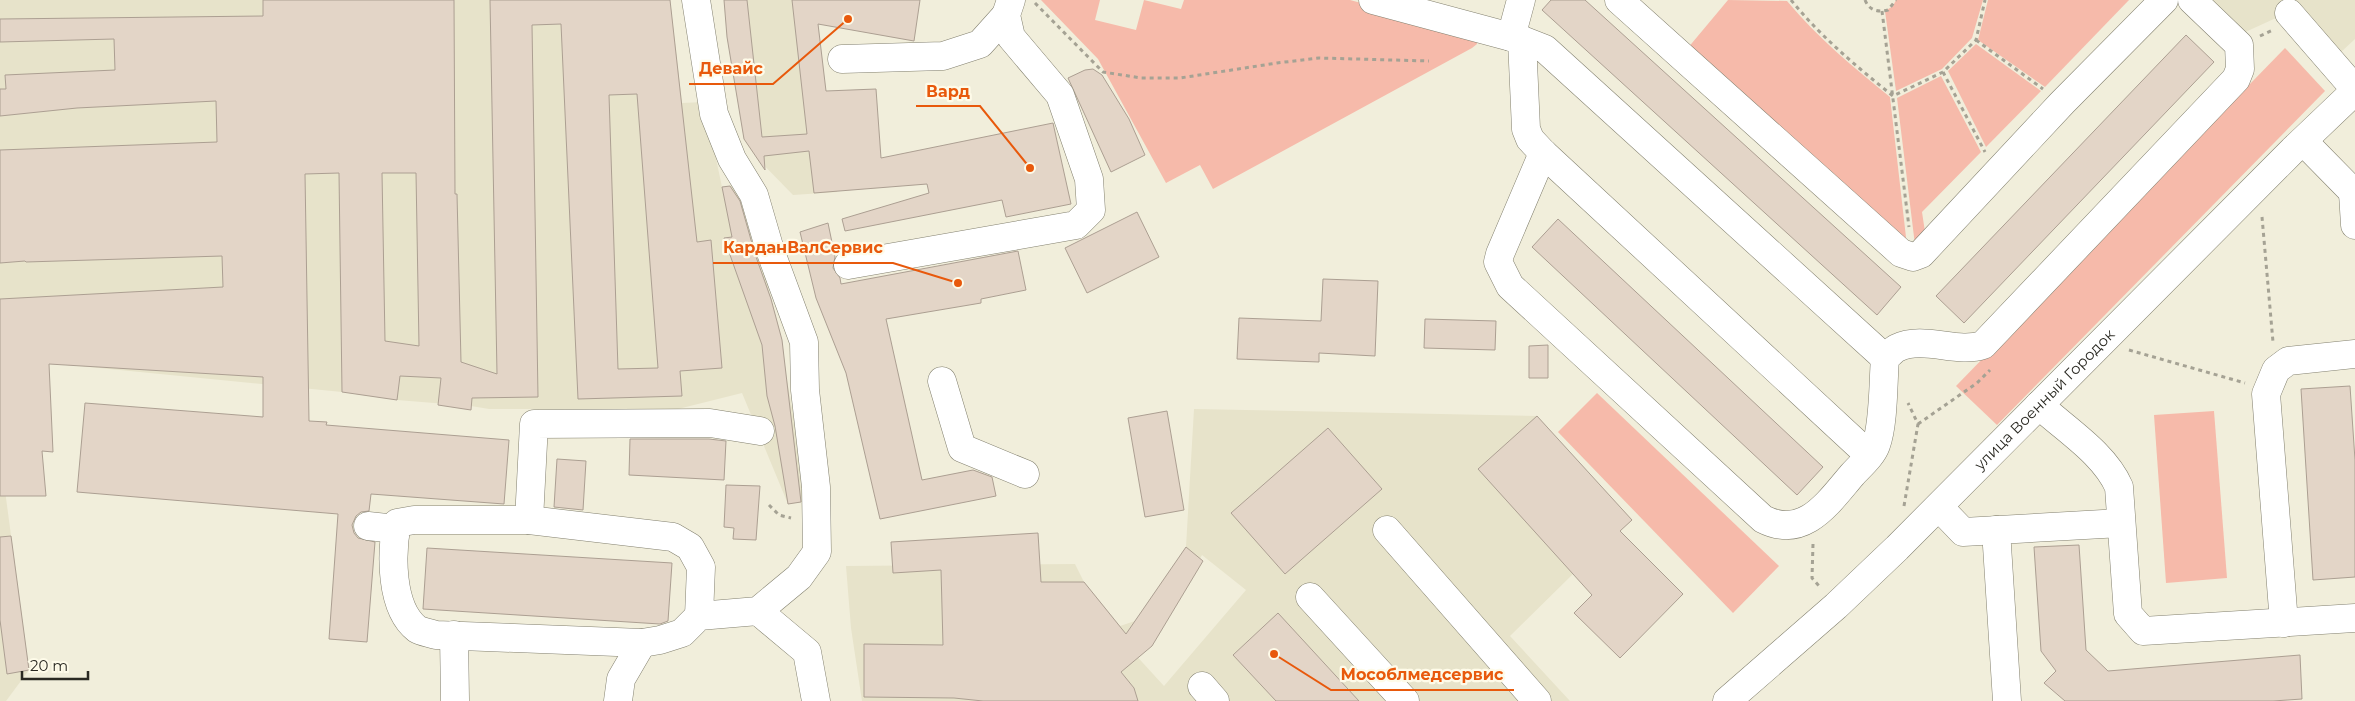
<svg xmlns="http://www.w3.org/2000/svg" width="2355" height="701" viewBox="0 0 2355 701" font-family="Montserrat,sans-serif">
  <rect width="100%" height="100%" fill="#f1eedb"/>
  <g fill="#e7e3ca" fill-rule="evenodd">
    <path d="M 0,0 L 670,0 L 682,103 L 704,102 L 722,187 L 741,184 L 782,340 L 786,375 L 809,501 L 788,504 L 742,393 L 678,409 L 489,409 L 471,406 L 397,400 L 342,392 L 49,363 L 0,380 Z"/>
    <path d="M 724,0 L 815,0 L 837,192 L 793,195 L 756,157 Z"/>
    <path d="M 2206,0 L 2355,0 L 2355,39 L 2340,53 L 2302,6 L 2241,34 Z"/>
    <path d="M 1194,409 L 1537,416 L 1632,520 L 1573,574 L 1510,636 L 1570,701 L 862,701 L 851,628 L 846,566 L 1075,564 L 1084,582 L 1120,626 L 1135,621 L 1186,547 ZM 1202,555 L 1246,590 L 1164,686 L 1132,651 L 1159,634 Z"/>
    <path d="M 0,453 L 29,670 L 6,701 L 0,701 Z"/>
  </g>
  <g fill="#f6baaa">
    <path d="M 1041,0 L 1100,0 L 1095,20 L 1136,30 L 1144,0 L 1181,9 L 1184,0 L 1350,0 L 1472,33 L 1477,39 L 1477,44 L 1472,48 L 1213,189 L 1200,165 L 1166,183 L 1098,59 Z"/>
    <path d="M 1728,0 L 1787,1 C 1818,38 1853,67 1890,97 L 1907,246 L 1687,49 Z"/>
    <path d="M 1896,0 L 1983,0 L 1972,38 L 1942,69 L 1896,91 L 1885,11 L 1893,6 Z"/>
    <path d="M 1988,0 L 2129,0 L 2045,87 L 1978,40 Z"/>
    <path d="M 1976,44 L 2041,91 L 1986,147 L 1948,71 Z"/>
    <path d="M 2285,48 L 2325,91 L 1997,425 L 1956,386 Z"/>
    <path d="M 1941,76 L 1981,152 L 1922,212 L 1925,232 L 1915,245 L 1897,98 Z"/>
    <path d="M 1597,393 L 1779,566 L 1733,613 L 1558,432 Z"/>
    <path d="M 2214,411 L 2227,578 L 2166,583 L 2154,415 Z"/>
  </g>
  <g fill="#e3d5c7" stroke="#ac9f92" fill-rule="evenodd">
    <path d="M 263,0 L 454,0 L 455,194 L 457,194 L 461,362 L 497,374 L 490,0 L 670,0 L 697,242 L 711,240 L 722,368 L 680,371 L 682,396 L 578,399 L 561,24 L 532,25 L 538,397 L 472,398 L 471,410 L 438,405 L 441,378 L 400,376 L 397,400 L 342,392 L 339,173 L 305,174 L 309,421 L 327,422 L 326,425 L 509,440 L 504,504 L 371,494 L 369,511 L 361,512 L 356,516 L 352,525 L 354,533 L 358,538 L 375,542 L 367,642 L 329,639 L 338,514 L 77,492 L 85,403 L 263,417 L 263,377 L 49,364 L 53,452 L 42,451 L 46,496 L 0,496 L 0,299 L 223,287 L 222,256 L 26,262 L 25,261 L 0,263 L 0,150 L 217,142 L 216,101 L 77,108 L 0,116 L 0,89 L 6,89 L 5,75 L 115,70 L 114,39 L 0,42 L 0,19 L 263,16 ZM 637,94 L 658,368 L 618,369 L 609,95 ZM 382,173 L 416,173 L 419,346 L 385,341 Z"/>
    <path d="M 724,0 L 747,0 L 762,137 L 807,134 L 792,0 L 920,0 L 914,41 L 818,24 L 826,91 L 876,89 L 881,158 L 1053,123 L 1071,204 L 1006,217 L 1002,200 L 845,231 L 842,219 L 929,193 L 927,184 L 814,193 L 809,151 L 764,156 L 765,170 L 744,139 L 727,37 Z"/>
    <path d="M 1551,0 L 1585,0 L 1901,287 L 1877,315 L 1542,10 Z"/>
    <path d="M 2186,35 L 2214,62 L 1964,323 L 1936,296 Z"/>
    <path d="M 1093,69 L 1102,75 L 1129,119 L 1145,155 L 1111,172 L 1068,78 L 1085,70 Z"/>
    <path d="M 730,186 L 740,201 L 755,254 L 771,299 L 782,340 L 801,502 L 788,504 L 775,426 L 767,396 L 762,345 L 724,238 L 732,237 L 722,187 Z"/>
    <path d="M 1137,212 L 1159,257 L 1087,293 L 1065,248 Z"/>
    <path d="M 1558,219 L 1823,467 L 1797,495 L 1532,247 Z"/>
    <path d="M 828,223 L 835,257 L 833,268 L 840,278 L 841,284 L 1018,251 L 1026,290 L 981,299 L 981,303 L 886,319 L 922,480 L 973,470 L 992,477 L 996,496 L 880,519 L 846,373 L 816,298 L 800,232 Z"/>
    <path d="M 1323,279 L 1378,281 L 1375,356 L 1319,353 L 1319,362 L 1237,359 L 1239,318 L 1321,321 Z"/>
    <path d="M 1425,319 L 1496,321 L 1495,350 L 1424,348 Z"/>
    <path d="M 1548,345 L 1548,378 L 1529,378 L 1529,346 Z"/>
    <path d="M 2350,386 L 2355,460 L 2355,577 L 2313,580 L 2301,389 Z"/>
    <path d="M 1167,411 L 1184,510 L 1145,517 L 1128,418 Z"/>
    <path d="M 1537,416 L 1632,520 L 1620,531 L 1683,594 L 1620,658 L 1574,613 L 1592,595 L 1478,469 Z"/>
    <path d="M 1328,428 L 1382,489 L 1285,574 L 1231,513 Z"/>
    <path d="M 630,439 L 709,439 L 726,441 L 724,480 L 629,475 Z"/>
    <path d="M 557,459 L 586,461 L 583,510 L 554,507 Z"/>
    <path d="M 726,485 L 760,486 L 756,540 L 733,539 L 734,528 L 724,527 Z"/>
    <path d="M 1038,533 L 1041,582 L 1084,582 L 1126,634 L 1186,547 L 1203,561 L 1152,646 L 1121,672 L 1134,688 L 1138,701 L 983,701 L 954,698 L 864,697 L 864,644 L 943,645 L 941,570 L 893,573 L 891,542 Z"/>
    <path d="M 11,536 L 29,670 L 7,674 L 0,620 L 0,537 Z"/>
    <path d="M 2079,545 L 2086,650 L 2108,671 L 2300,655 L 2302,699 L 2273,701 L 2065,701 L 2044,683 L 2056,671 L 2041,651 L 2034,547 Z"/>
    <path d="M 427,548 L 672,563 L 668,621 L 660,624 L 423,609 Z"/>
    <path d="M 1278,613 L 1359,701 L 1276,701 L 1233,655 Z"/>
  </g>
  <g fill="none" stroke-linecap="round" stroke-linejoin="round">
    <defs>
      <g id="minor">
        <path d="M 1373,0 L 1522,40 L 1545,49 L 1885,358"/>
        <path d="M 1619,0 L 1901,253 L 1913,257 L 1921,254 L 2062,103 L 2164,0"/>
        <path d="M 2289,13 L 2355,89"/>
        <path d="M 1511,37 L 1521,0"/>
        <path d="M 1522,40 L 1526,129 L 1530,139 L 1543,153 L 1869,455"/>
        <path d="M 842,59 L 943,56 L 980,44 L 1006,15"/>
        <path d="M 2303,141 L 2355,194"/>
        <path d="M 1543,153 L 1500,254 L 1498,262 L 1510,286 L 1763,519 C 1804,540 1828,503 1852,475 C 1860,466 1872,456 1876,445 C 1884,423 1883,382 1885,358 C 1889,355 1893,350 1897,348 C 1924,335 1956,354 1983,345 L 2236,79 L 2240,69 L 2239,45 L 2192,0"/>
        <path d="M 2353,193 L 2355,225"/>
        <path d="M 848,265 L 1076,225 L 1091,210 L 1089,179 L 1060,95 L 1011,37 L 1006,15 L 1011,0"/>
        <path d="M 942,381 L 962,448 L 1025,474"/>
        <path d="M 2039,405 C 2066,430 2104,453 2119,487 L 2128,614 L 2143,631 L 2355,618"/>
        <path d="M 1939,507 L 1963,532 L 2121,523"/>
        <path d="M 529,520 L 414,520 L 397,523 C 391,553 390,608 417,629 C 422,632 430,633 436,635 L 642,643 L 660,640 L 682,633 L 699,616 L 758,611 L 799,577 L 817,552 L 816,487 L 805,390 L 804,342 L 770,250 L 754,195 L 732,159 L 714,114 L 696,0"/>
        <path d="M 368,526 L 396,529"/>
        <path d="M 1387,530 L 1537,701"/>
        <path d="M 1996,530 L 2007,701"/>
        <path d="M 1310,597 L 1405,701"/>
        <path d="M 758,611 L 807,652 L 816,701"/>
        <path d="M 699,616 L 701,567 L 690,547 L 673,537 L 529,520 L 534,424 L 710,423 L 760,431"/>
        <path d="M 2284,623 L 2266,394 L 2276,370 L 2288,361 L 2355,354"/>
        <path d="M 454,635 L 455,700"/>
        <path d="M 1202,686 L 1215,701"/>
        <path d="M 618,701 L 621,679 L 642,643"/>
        <path id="s1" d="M 1727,701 L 1836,606 L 1897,548 L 2293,150 L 2355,91"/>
      </g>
    </defs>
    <use href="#minor" stroke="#83806f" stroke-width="29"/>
    <g stroke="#a5a294" stroke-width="3" stroke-dasharray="4 4" stroke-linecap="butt">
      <path d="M 1791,0 C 1821,37 1856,66 1893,96 L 1943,72 L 1976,40 L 1985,0"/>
      <path d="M 1865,0 C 1869,10 1878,13 1888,10 L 1896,0"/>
      <path d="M 1035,3 L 1103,72 L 1141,78 L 1180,78 L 1277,63 L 1319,58 L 1429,61"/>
      <path d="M 1882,11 L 1909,227"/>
      <path d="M 2260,36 L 2273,30"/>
      <path d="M 1976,40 L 2043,89"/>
      <path d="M 1943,72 L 1985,152"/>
      <path d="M 2262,217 L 2273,342"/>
      <path d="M 2129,350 L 2245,383"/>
      <path d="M 1918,424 L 1977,383 L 1990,370"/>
      <path d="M 769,505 L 779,515 L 791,518"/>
      <path d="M 1904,506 L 1918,424 L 1908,403"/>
      <path d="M 1813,544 L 1812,578 L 1820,587"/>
    </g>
    <use href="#minor" stroke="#fff" stroke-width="28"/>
  </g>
  <g text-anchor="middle" stroke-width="4.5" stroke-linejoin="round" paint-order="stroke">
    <g font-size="15" fill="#2a2922" stroke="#fefbe9">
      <text dy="5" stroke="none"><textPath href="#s1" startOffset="438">улица Военный Городок</textPath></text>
    </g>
  </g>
  <path fill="none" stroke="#e8590c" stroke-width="2" d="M848 19L773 84H689M1030 168L980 106H916M958 283L893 263H713M1274 654L1331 690H1514"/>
  <g fill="#e8590c" stroke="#fefbe9" stroke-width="2">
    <circle cx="848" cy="19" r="5"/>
    <circle cx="1030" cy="168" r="5"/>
    <circle cx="958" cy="283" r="5"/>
    <circle cx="1274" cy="654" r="5"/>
  </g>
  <g font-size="16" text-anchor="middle" font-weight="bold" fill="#e8590c" stroke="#fefbe9" stroke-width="4.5" stroke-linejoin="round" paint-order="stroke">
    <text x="731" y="74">Девайс</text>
    <text x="948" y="97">Вард</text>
    <text x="803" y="253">КарданВалСервис</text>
    <text x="1422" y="680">Мособлмедсервис</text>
  </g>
  <path d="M22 671v8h66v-8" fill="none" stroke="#2a2922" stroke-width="2.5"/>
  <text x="30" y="671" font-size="15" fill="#2a2922" stroke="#fefbe9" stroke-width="4" paint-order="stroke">20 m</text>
</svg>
